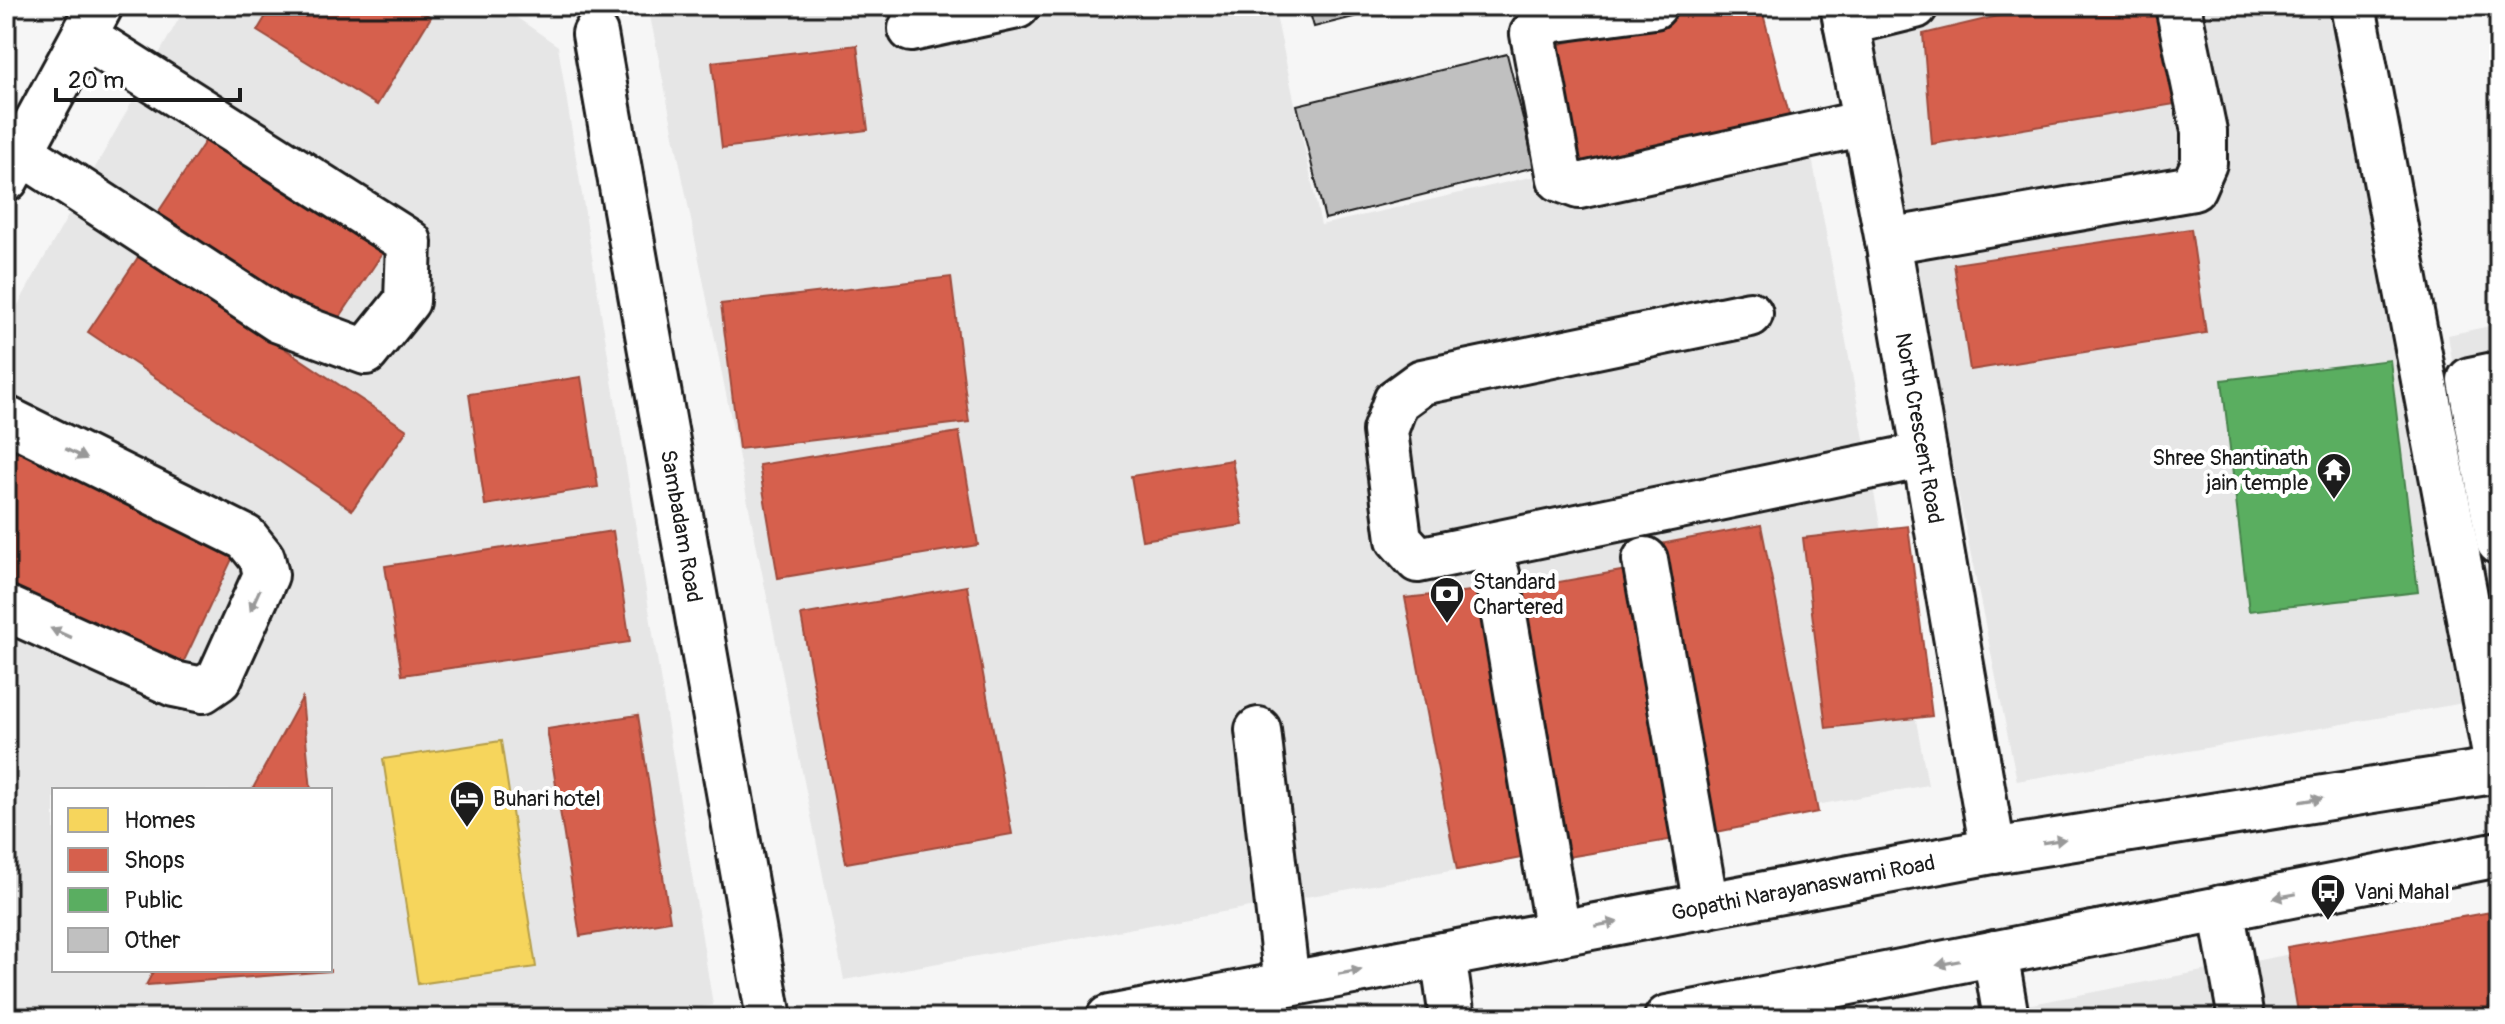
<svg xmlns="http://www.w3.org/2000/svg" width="2505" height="1024" viewBox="0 0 2505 1024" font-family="Pangolin,sans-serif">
  <rect width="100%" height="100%" fill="#f6f6f6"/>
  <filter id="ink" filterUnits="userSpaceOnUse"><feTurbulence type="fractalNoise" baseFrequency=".0125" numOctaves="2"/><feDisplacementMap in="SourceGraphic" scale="16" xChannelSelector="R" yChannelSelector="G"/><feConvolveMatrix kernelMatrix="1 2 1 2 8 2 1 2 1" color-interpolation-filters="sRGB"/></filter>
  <g filter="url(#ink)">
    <g fill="#e6e6e6" fill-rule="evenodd">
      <path d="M 186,6 L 500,6 L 558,46 L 713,1005 L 646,1018 L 6,1018 L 6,326 ZM 54,790 L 330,790 L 330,970 L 54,970 Z"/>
      <path d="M 709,6 L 1274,6 L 1321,225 L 1804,114 L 1928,785 L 844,980 L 650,16 Z"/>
      <path d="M 1859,6 L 2376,6 L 2498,697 L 2017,781 Z"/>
      <path d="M 2499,324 L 2499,615 L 2468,461 L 2448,335 Z"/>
      <path d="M 2461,921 L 2480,1018 L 1959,1018 Z"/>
    </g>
    <path fill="#f6d55c" stroke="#b59e49" stroke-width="2" d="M 501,741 L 536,967 L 418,984 L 383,759 Z"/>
    <g fill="#d6604d" stroke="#9e4c3e" stroke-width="2">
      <path d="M 272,6 L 413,6 L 431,17 L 377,105 L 257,31 Z"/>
      <path d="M 1709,6 L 1761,6 L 1791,122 L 1575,177 L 1542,49 Z"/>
      <path d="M 2040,6 L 2155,6 L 2175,104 L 1932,144 L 1923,34 Z"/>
      <path d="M 857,45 L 868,130 L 722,148 L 712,62 Z"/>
      <path d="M 210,134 L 384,251 L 331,330 L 157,214 Z"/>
      <path d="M 2191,229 L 2206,333 L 1970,370 L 1954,264 Z"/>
      <path d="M 141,253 L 407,430 L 352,510 L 88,332 Z"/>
      <path d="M 951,277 L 969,422 L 739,449 L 721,304 Z"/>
      <path d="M 581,377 L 598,487 L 485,505 L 469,394 Z"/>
      <path d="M 959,432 L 978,545 L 778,578 L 759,465 Z"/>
      <path d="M 6,440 L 233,557 L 183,663 L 6,584 Z"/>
      <path d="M 1232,460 L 1243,525 L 1142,540 L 1131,476 Z"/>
      <path d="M 1761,525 L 1818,812 L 1711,833 L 1655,545 Z"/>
      <path d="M 1908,526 L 1932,716 L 1826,728 L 1803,538 Z"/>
      <path d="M 613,531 L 630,642 L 402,675 L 385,566 Z"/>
      <path d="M 1627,570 L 1675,839 L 1556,859 L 1508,591 Z"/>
      <path d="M 967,586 L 1012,834 L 846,863 L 801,615 Z"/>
      <path d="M 1489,589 L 1532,856 L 1457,870 L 1405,598 Z"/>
      <path d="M 302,698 L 311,790 L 252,790 Z"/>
      <path d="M 638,715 L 670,921 L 580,936 L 547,729 Z"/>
      <path d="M 2497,911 L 2499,1018 L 2299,1018 L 2287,947 Z"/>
      <path d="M 154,970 L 330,970 L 330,971 L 146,985 Z"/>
    </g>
    <path fill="#5aae61" stroke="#47824c" stroke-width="2" d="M 2390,360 L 2418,592 L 2249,611 L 2222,380 Z"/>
    <g fill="#c0c0c0" stroke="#1c1c1c" stroke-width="2">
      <path d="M 1308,6 L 1397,6 L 1314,27 Z"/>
      <path d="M 1507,54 L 1535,167 L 1325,219 L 1297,105 Z"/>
    </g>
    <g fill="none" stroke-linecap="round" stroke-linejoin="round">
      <defs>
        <g id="minor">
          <path d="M 922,6 L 911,29 L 1017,6"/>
          <path d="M 1654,6 L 1549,20 L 1533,34 L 1560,179 L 1579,186 L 1865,123"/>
          <path d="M 1843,6 L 1888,241 L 1993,851"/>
          <path d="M 2353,6 L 2498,770"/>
          <path d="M 1846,23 L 1915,6"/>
          <path d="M 595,34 L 769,1018"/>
          <path d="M 21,152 L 279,320 L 366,352 L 407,301 L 409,242 L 84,36"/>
          <path d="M 6,179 L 100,6"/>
          <path d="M 1888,241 L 2193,188 L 2204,163 L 2204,131 L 2178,6"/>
          <path d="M 1750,314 L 1422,382 L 1396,401 L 1385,431 L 1399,539 L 1418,560 L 1925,455"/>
          <path d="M 2499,374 L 2470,380 L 2499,542"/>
          <path d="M 6,419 L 246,538 L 262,558 L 266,575 L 219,679 L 203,690 L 174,684 L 6,608"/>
          <path d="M 1645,560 L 1706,906"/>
          <path d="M 1497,574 L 1558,933"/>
          <path d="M 1258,730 L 1287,984"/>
          <path d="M 2221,908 L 2241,1018"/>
          <path d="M 1995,953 L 2006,1018"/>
          <path d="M 1443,955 L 1452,1018"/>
        </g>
        <g id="major">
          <path d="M 1109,1018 L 1993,851 L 2499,770"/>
          <path d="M 1667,1018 L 2499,854"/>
        </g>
      </defs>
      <use href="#minor" stroke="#1c1c1c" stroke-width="50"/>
      <use href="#major" stroke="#1c1c1c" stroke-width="50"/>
      <use href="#minor" stroke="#fff" stroke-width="44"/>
      <use href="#major" stroke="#fff" stroke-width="44"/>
    </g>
    <defs><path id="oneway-solid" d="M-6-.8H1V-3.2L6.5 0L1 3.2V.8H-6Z" transform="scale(2)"/></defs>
    <g fill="#999">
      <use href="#oneway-solid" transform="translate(76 454) rotate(26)"/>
      <use href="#oneway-solid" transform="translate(255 600) rotate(114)"/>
      <use href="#oneway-solid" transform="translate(61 633) rotate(-156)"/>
      <use href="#oneway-solid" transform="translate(2311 800) rotate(-9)"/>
      <use href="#oneway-solid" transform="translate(2054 841) rotate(-9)"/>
      <use href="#oneway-solid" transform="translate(2285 896) rotate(169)"/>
      <use href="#oneway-solid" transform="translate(1606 924) rotate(-11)"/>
      <use href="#oneway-solid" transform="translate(1948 963) rotate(169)"/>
      <use href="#oneway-solid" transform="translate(1350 972) rotate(-10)"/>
    </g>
  </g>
  <defs>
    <symbol id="temple-pin" viewBox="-11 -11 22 30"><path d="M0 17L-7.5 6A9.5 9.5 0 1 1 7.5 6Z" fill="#1c1c1c" stroke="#fff"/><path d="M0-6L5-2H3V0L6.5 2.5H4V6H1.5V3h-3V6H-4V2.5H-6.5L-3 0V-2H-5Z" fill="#fff"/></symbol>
    <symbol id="bank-pin" viewBox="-11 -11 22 30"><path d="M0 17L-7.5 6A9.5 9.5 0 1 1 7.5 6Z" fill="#1c1c1c" stroke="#fff"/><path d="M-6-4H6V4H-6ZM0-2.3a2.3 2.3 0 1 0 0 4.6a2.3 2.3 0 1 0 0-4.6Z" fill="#fff"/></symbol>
    <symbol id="hotel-pin" viewBox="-11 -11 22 30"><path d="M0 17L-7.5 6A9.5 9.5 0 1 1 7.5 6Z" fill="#1c1c1c" stroke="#fff"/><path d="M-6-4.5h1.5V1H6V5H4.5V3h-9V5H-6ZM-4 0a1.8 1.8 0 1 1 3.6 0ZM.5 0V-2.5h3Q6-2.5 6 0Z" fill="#fff"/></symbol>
    <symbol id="bus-pin" viewBox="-11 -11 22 30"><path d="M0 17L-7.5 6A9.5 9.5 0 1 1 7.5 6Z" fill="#1c1c1c" stroke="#fff"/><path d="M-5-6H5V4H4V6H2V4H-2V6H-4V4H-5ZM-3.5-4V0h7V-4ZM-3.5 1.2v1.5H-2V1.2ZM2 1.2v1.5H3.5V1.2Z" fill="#fff"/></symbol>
  </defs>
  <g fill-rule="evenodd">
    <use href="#temple-pin" x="2314" y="450" width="40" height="54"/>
    <use href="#bank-pin" x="1427" y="574" width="40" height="54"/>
    <use href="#hotel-pin" x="447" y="778" width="40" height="54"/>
    <use href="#bus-pin" x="2308" y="871" width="40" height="54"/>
  </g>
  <g text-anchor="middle" stroke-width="8" stroke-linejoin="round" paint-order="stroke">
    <g font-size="22" fill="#1c1c1c" stroke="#fff">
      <text transform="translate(1920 428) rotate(80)" y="8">North Crescent Road</text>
      <text transform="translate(682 526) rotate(80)" y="8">Sambadam Road</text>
      <text transform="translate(1803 887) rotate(-11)" y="8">Gopathi Narayanaswami Road</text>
    </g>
    <g font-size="22" fill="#1c1c1c" stroke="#fff" text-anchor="start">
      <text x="2308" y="465" text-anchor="end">Shree Shantinath<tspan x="2308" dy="25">jain temple</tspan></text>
      <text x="1473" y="589">Standard<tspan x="1473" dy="25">Chartered</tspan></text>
      <text x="493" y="806">Buhari hotel</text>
      <text x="2354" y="899">Vani Mahal</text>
    </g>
  </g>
  <rect width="2505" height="1024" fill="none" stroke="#fff" stroke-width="32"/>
  <rect x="16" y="16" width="2473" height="992" fill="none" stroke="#1c1c1c" stroke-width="3" filter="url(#ink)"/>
  <rect x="52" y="788" width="280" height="184" fill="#ffffff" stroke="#a4a4a4" stroke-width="2"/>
  <rect x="68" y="808" width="40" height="24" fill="#f6d55c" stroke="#a4a4a4" stroke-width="2"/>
  <text x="124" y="828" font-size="24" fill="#1c1c1c">Homes</text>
  <rect x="68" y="848" width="40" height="24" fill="#d6604d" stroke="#a4a4a4" stroke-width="2"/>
  <text x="124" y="868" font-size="24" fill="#1c1c1c">Shops</text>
  <rect x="68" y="888" width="40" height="24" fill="#5aae61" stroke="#a4a4a4" stroke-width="2"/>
  <text x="124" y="908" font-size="24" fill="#1c1c1c">Public</text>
  <rect x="68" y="928" width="40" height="24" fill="#c0c0c0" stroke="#a4a4a4" stroke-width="2"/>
  <text x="124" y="948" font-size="24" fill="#1c1c1c">Other</text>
  <path d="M56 88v12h184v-12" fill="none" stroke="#1c1c1c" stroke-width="4"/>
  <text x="68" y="88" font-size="24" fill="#1c1c1c" stroke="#ffffff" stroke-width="6" paint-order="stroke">20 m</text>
</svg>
